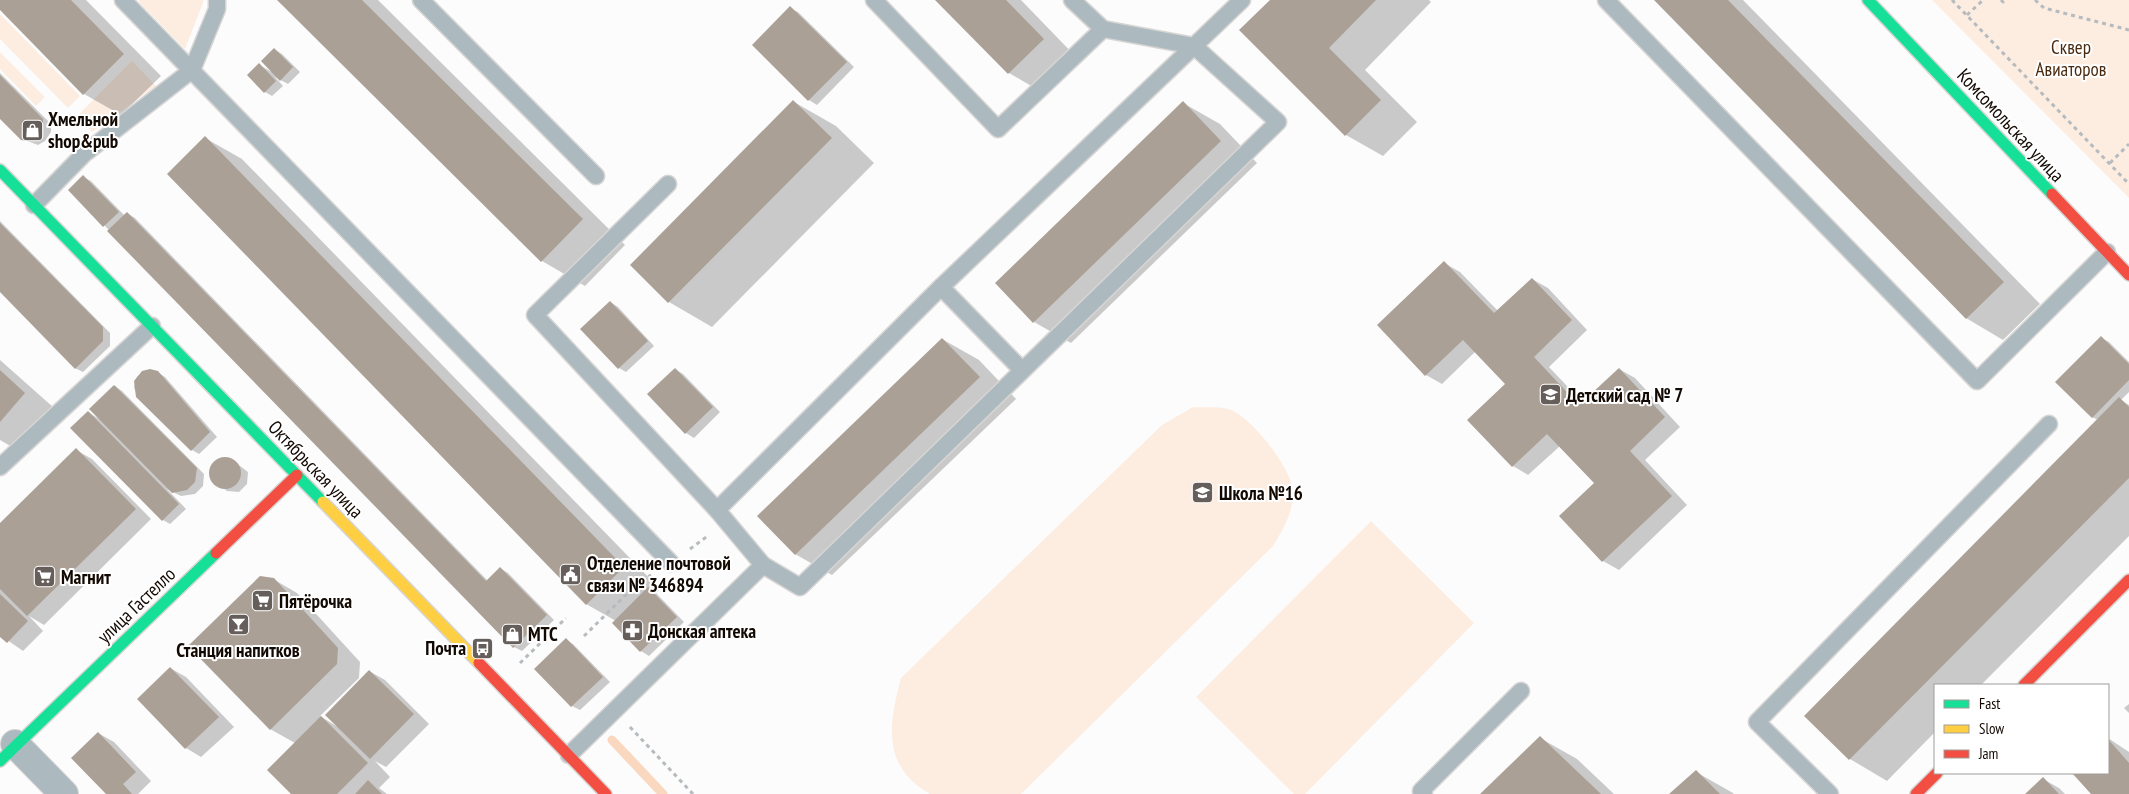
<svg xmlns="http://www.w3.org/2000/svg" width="2129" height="794" viewBox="0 0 2129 794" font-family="'PT Sans Narrow',sans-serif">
  <rect width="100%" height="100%" fill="#fcfcfc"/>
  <g fill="#fdede1">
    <path d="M 139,0 L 204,0 L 185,49 L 139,2 Z"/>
    <path d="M 1932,0 L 2129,0 L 2129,198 Z"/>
    <path d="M 0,14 L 80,96 L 68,108 L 0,39 Z"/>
    <path d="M 0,52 L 45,97 L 36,106 L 0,69 Z"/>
    <path d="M 132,61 L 156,86 L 92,132 L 77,116 Z"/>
    <path d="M 1193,407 C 1204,408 1217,406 1228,409 C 1249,414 1290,466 1292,488 C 1295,510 1284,528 1273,546 L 1021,794 L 930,794 C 881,766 889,724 901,678 L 1162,425 Z"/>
    <path d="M 1371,521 L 1474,623 L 1305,794 L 1294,794 L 1196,697 Z"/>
  </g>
  <g fill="#0003">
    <path d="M 0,0 L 86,0 L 161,76 L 121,115 L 84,94 L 0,8 Z"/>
    <path d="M 278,0 L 378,0 L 625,245 L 585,286 L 542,261 Z"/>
    <path d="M 937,0 L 1021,0 L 1080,61 L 1045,94 L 1009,73 Z"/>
    <path d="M 1271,0 L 1429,0 L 1431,2 L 1365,70 L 1417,122 L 1383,156 L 1346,135 Z"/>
    <path d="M 1656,0 L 1743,0 L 2040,304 L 2003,340 L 1966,318 Z"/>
    <path d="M 790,8 L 798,12 L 854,67 L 817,105 L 809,100 L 754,45 Z"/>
    <path d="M 274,49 L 282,54 L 300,72 L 288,84 L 275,77 L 283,86 L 272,96 L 265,92 L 259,65 L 272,72 Z"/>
    <path d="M 0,73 L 51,124 L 51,132 L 45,141 L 38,145 L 22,139 L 0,117 Z"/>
    <path d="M 794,102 L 836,126 L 874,163 L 712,327 L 669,302 L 632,265 Z"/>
    <path d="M 1183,103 L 1220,124 L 1257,163 L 1071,343 L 1034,322 Z"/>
    <path d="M 205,138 L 242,159 L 660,589 L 656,593 L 684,622 L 649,656 L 641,651 L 614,623 L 616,621 L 586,604 Z"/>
    <path d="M 83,177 L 91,181 L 125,216 L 127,213 L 135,218 L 488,581 L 500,568 L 508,573 L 554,620 L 522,651 L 514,647 L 70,190 Z"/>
    <path d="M 0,221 L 110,333 L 110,346 L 83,372 L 75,368 L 0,291 Z"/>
    <path d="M 1444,263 L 1460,272 L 1498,311 L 1532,279 L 1548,288 L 1587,330 L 1549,367 L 1583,403 L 1619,369 L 1635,378 L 1680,427 L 1645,460 L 1687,505 L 1619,570 L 1603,561 L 1595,483 L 1560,446 L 1528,475 L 1513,466 L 1507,384 L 1476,351 L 1442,384 L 1426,375 Z"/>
    <path d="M 610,302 L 618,307 L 654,346 L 626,372 L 619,368 Z"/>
    <path d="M 2101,338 L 2109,342 L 2129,362 L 2129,392 L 2121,400 L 2129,405 L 2129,536 L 1981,685 L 1935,685 L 1935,732 L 1887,781 L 1850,759 L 1805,716 L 2098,420 L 2092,417 Z"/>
    <path d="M 942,339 L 979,360 L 1016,399 L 832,575 L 795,554 Z"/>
    <path d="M 0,360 L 62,415 L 26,455 L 0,440 Z"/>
    <path d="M 675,369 L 683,374 L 720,412 L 694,438 L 686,433 L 649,394 Z"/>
    <path d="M 143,372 L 157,372 L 165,377 L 217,437 L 199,454 L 192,450 L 137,396 L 134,387 L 137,377 Z"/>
    <path d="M 115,386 L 122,391 L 204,474 L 203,486 L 195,494 L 181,496 L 167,489 L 186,509 L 170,524 L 163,520 L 88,412 L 99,419 Z"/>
    <path d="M 76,450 L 92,459 L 151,519 L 44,625 L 29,616 L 43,631 L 23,651 L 0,635 L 0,525 Z"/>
    <path d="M 220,459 L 231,459 L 248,472 L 247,484 L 239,492 L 227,491 L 211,478 L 211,466 Z"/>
    <path d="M 273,579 L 297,593 L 360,662 L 359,678 L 320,716 L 338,727 L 369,671 L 385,680 L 429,724 L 386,767 L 375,761 L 390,777 L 379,788 L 387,794 L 293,794 L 295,743 L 270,729 Z"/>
    <path d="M 566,640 L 573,644 L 610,682 L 580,710 L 572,706 Z"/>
    <path d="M 170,668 L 186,677 L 234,727 L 201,757 L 186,748 L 139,699 Z"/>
    <path d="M 2129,704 L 2129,713 L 2124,708 Z"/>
    <path d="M 98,733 L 114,742 L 151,781 L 138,794 L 107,794 Z"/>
    <path d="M 1540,738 L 1577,759 L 1614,794 L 1481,794 Z"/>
    <path d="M 2108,738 L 2129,752 L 2129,794 L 2093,794 L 2074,773 L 2108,773 Z"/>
    <path d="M 1696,772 L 1733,793 L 1734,794 L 1671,794 Z"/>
    <path d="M 2043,779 L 2059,788 L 2065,794 L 2027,794 Z"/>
  </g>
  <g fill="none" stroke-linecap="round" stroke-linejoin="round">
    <path stroke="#f9d8bf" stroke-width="9" d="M 612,740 L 663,794"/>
  </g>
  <g fill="#aba096">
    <path d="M 0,0 L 71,0 L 124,54 L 83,95 L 0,10 Z"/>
    <path d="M 277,0 L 362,0 L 583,219 L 541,262 Z"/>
    <path d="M 935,0 L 1006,0 L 1044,39 L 1008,74 Z"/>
    <path d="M 1270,0 L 1376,0 L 1329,48 L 1381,100 L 1345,136 L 1239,30 Z"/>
    <path d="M 1654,0 L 1728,0 L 2004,282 L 1966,319 Z"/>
    <path d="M 790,6 L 847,62 L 808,101 L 752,45 Z"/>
    <path d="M 274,48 L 293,67 L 280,81 L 261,61 Z"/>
    <path d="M 259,63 L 276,81 L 264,93 L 247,75 Z"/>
    <path d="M 0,75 L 43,119 L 43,128 L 37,137 L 29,141 L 21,140 L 0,119 Z"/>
    <path d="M 793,100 L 832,138 L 668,303 L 630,265 Z"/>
    <path d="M 1183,101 L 1221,141 L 1033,323 L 995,283 Z"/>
    <path d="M 205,136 L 624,567 L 586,605 L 167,174 Z"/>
    <path d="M 83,175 L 119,212 L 103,227 L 68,190 Z"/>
    <path d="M 127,212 L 486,581 L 500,567 L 547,615 L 513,648 L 107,231 Z"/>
    <path d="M 0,223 L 103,327 L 103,341 L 75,369 L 0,292 Z"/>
    <path d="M 1444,261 L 1494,313 L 1532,278 L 1572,320 L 1534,357 L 1579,405 L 1619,368 L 1665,417 L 1630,451 L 1672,496 L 1602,562 L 1559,516 L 1594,483 L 1547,434 L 1512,467 L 1467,420 L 1505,384 L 1463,340 L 1425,376 L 1377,325 Z"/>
    <path d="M 610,301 L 648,341 L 618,369 L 580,329 Z"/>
    <path d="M 2101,336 L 2129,364 L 2129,380 L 2092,418 L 2055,382 Z"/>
    <path d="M 942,338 L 980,377 L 795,555 L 757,516 Z"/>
    <path d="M 675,368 L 713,407 L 685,434 L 647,394 Z"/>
    <path d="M 150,369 L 158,371 L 210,432 L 191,451 L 136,397 L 134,381 L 142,371 Z"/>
    <path d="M 0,370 L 25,393 L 0,422 Z"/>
    <path d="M 114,385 L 197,468 L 195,482 L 187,490 L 172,493 L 89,409 Z"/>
    <path d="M 2119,397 L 2129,407 L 2129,478 L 1849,760 L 1804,716 Z"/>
    <path d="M 88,411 L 179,504 L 162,521 L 70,428 Z"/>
    <path d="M 76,448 L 136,509 L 27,616 L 0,589 L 0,523 Z"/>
    <circle cx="225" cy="473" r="16"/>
    <path d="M 260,576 L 274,578 L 338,648 L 337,664 L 270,730 L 188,646 Z"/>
    <path d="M 648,587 L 677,617 L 640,652 L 612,623 Z"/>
    <path d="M 0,594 L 28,621 L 7,643 L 0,637 Z"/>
    <path d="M 566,638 L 603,677 L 571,707 L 534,669 Z"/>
    <path d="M 170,667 L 219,717 L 185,749 L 137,699 Z"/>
    <path d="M 369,670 L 414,714 L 370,759 L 325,715 Z"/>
    <path d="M 321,716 L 368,763 L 337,794 L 291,794 L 267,770 Z"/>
    <path d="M 98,732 L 136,772 L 123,784 L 132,794 L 106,794 L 71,758 Z"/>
    <path d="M 1540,736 L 1601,794 L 1480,794 Z"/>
    <path d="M 2108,739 L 2129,763 L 2129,794 L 2091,794 L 2072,773 L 2108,773 Z"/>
    <path d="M 1696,770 L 1720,794 L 1669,794 Z"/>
    <path d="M 2043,777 L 2059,794 L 2025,794 Z"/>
    <path d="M 368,780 L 382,794 L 355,794 Z"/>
  </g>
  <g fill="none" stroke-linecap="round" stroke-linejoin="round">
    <defs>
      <g id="lane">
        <path d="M 123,0 L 671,563"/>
        <path d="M 421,0 L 596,176"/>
        <path d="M 874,0 L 998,129 L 1103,29"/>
        <path d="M 1072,0 L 1103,29 L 1194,46 L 1242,0"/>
        <path d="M 1606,0 L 1977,381 L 2107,252"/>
        <path d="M 668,184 L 535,315 L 717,510 L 763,565"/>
        <path d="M 34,205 L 84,154 L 192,70 L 217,9 L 217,0"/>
        <path d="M 941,287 L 1022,370"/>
        <path d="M 0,467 L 152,326"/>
        <path d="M 569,755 L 763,565 L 800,587 L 1278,122 L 1194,46 L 941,287 L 717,510"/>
        <path d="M 1424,794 L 1421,791 L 1521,691"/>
        <path d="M 1830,794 L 1757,722 L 2049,424"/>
      </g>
      <path id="street" d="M 15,744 L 64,794"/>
      <g id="fast">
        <path d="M 1868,0 L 2052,194"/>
        <path d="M 0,170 L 323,502"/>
        <path d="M 0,761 L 216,553"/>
      </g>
      <path id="slow" d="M 323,502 L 479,663"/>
      <g id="jam">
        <path d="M 2052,194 L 2129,275"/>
        <path d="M 216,553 L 297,475"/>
        <path d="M 479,663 L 606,794"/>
        <path d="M 2024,685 L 2129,580"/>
        <path d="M 1916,794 L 1937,773"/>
      </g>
    </defs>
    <use href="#lane" stroke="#d7d5d4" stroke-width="19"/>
    <use href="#street" stroke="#d7d5d4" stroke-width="30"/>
    <use href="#fast" stroke="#d7d5d4" stroke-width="14"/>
    <use href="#slow" stroke="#d7d5d4" stroke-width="14"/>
    <use href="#jam" stroke="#d7d5d4" stroke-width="14"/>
    <g stroke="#b5bbbf" stroke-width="3" stroke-dasharray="4 4" stroke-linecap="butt">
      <path d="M 1952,0 L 2129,184"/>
      <path d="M 2001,0 L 2003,2 L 2005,0"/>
      <path d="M 2035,0 L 2044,8 L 2129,30"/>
      <path d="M 1967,15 L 1983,0"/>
      <path d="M 2110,163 L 2129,144"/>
      <path d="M 690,549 L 709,535"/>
      <path d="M 584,636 L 640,581 L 651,575"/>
      <path d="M 520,663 L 566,618"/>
      <path d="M 630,727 L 693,794"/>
    </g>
    <use href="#lane" stroke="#acbabf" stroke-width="16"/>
    <use href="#street" stroke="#acbabf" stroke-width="28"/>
    <use href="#fast" stroke="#16e098" stroke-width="11"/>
    <use href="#slow" stroke="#ffcf43" stroke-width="11"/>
    <use href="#jam" stroke="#f24e42" stroke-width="11"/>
  </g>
  <defs>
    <symbol id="shop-square" viewBox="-11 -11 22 22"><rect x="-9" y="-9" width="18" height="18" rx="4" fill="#655e5a" stroke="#fff"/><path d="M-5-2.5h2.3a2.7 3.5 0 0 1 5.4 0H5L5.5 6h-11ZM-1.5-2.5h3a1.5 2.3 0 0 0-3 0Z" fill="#fff"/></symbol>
    <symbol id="school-square" viewBox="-11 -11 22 22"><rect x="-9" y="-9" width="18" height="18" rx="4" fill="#655e5a" stroke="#fff"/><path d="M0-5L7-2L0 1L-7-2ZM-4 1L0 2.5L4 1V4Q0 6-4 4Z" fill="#fff"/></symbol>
    <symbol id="civic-square" viewBox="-11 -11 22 22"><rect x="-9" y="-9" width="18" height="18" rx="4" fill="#655e5a" stroke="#fff"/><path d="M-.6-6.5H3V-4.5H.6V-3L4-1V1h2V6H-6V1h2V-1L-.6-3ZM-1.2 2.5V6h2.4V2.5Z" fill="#fff"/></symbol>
    <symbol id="supermarket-square" viewBox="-11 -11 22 22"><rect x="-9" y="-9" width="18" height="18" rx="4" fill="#655e5a" stroke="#fff"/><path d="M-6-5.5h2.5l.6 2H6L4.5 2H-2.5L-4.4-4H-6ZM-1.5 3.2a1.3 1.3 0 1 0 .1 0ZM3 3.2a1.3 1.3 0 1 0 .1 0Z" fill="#fff"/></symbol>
    <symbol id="bar-square" viewBox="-11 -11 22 22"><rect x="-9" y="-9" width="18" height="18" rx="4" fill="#655e5a" stroke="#fff"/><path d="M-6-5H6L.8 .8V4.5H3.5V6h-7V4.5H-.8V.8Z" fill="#fff"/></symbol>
    <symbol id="pharmacy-square" viewBox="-11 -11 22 22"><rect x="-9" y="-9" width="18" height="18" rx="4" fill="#655e5a" stroke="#fff"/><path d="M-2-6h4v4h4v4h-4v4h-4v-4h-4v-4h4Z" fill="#fff"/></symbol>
    <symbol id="bus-square" viewBox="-11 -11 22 22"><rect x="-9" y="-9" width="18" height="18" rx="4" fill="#655e5a" stroke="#fff"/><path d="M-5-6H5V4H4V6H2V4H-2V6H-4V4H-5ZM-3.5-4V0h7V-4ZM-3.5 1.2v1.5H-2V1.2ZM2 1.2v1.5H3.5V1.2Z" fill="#fff"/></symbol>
  </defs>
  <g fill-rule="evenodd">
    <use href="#shop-square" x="20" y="118" width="25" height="25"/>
    <use href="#school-square" x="1538" y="382" width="25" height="25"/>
    <use href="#school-square" x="1190" y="480" width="25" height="25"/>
    <use href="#civic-square" x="558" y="562" width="25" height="25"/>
    <use href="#supermarket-square" x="32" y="564" width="25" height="25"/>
    <use href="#supermarket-square" x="250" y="588" width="25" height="25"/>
    <use href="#bar-square" x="226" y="612" width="25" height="25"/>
    <use href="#pharmacy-square" x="620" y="618" width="25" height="25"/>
    <use href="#shop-square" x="500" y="622" width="25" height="25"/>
    <use href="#bus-square" x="470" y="636" width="25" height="25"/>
  </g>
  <g text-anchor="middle" stroke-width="4" stroke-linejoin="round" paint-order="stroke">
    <g font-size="19" fill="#492a0f" stroke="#fff">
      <text x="2071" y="54">Сквер<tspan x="2071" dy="22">Авиаторов</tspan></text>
    </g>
    <g font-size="19" font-weight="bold" fill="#130903" stroke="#fff" text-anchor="start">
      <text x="48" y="126">Хмельной<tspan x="48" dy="22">shop&amp;pub</tspan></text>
      <text x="1566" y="402">Детский сад № 7</text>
      <text x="1219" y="500">Школа №16</text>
      <text x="587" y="570">Отделение почтовой<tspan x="587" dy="22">связи № 346894</tspan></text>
      <text x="61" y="584">Магнит</text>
      <text x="279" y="608">Пятёрочка</text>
      <text x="648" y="638">Донская аптека</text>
      <text x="528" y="641">МТС</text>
      <text x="466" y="655" text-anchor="end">Почта</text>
      <text x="238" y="657" text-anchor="middle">Станция напитков</text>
    </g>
    <g font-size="19" fill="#130903" stroke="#fff">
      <text transform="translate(2011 125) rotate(47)" y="7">Комсомольская улица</text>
      <text transform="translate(316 469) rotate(46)" y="7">Октябрьская улица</text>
      <text transform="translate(136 605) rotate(-44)" y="7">улица Гастелло</text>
    </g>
  </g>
  <rect x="1934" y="684" width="175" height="90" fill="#ffffff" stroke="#a19d9a"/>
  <rect x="1944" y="700" width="25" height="8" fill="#16e098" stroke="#a19d9a"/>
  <text x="1979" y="709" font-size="15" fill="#130903">Fast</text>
  <rect x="1944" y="725" width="25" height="8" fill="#ffcf43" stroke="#a19d9a"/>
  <text x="1979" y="734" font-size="15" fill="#130903">Slow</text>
  <rect x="1944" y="750" width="25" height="8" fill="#f24e42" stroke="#a19d9a"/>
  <text x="1979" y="759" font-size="15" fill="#130903">Jam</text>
</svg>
